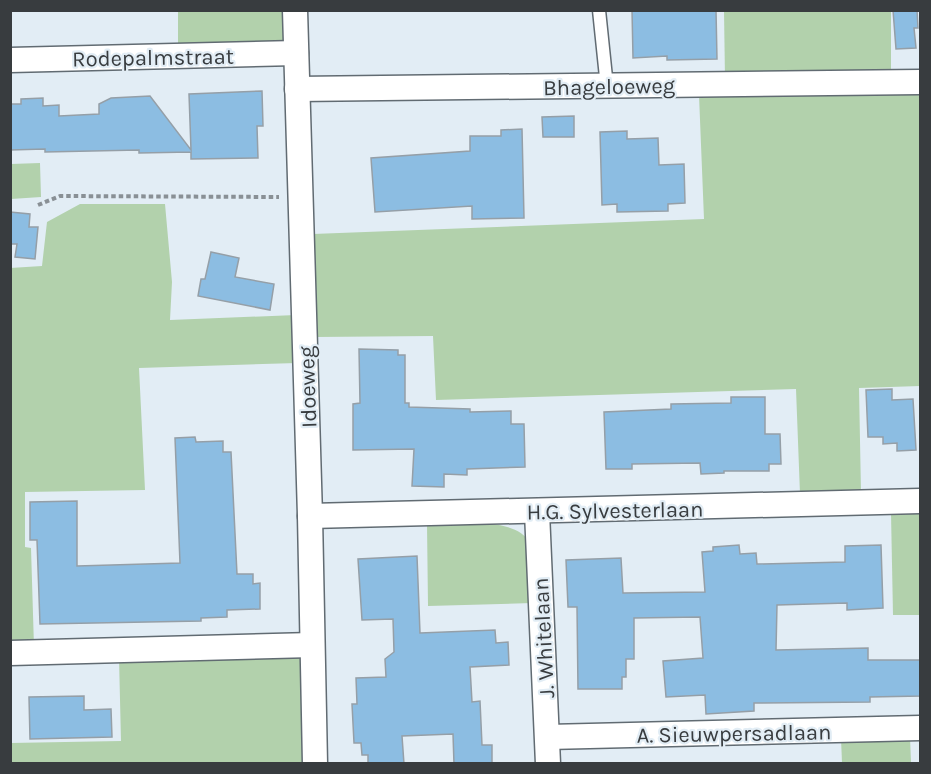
<svg xmlns="http://www.w3.org/2000/svg" width="931" height="774" viewBox="0 0 931 774" font-family="Karla,sans-serif">
  <rect width="100%" height="100%" fill="#e2edf5"/>
  <g fill="#b2d1ac">
    <path d="M 178,11 L 285,11 L 285,38 L 282,43 L 178,49 Z"/>
    <path d="M 724,11 L 891,11 L 891,76 L 725,79 Z"/>
    <path d="M 920,91 L 920,386 L 859,388 L 861,493 L 800,494 L 796,389 L 436,400 L 433,336 L 315,337 L 313,234 L 704,219 L 699,95 Z"/>
    <path d="M 40,163 L 41,197 L 11,199 L 11,164 Z"/>
    <path d="M 80,204 L 165,204 L 172,282 L 170,320 L 296,315 L 297,363 L 139,368 L 145,490 L 25,492 L 25,547 L 31,548 L 34,647 L 11,647 L 10,268 L 42,266 L 47,222 Z"/>
    <path d="M 891,513 L 920,513 L 920,615 L 893,615 Z"/>
    <path d="M 427,524 C 452,524 516,516 529,542 C 533,551 531,591 532,603 L 428,606 Z"/>
    <path d="M 295,653 L 303,662 L 305,763 L 11,763 L 10,743 L 121,741 L 119,658 Z"/>
    <path d="M 910,737 L 911,763 L 842,763 L 841,738 Z"/>
  </g>
  <g fill="#8cbde2" stroke="#959fa7" stroke-width="1.5">
    <path d="M 632,10 L 716,10 L 717,59 L 667,60 L 667,56 L 633,58 Z"/>
    <path d="M 893,10 L 917,10 L 918,28 L 914,28 L 916,48 L 896,49 Z"/>
    <path d="M 262,91 L 263,126 L 257,126 L 258,158 L 191,159 L 191,152 L 139,153 L 139,150 L 45,152 L 45,149 L 10,150 L 10,104 L 21,104 L 21,99 L 43,98 L 43,106 L 59,105 L 59,116 L 99,114 L 99,104 L 111,98 L 150,96 L 191,150 L 189,94 Z"/>
    <path d="M 574,116 L 574,137 L 543,137 L 542,117 Z"/>
    <path d="M 522,129 L 524,218 L 472,219 L 472,206 L 375,212 L 371,158 L 470,151 L 470,136 L 501,136 L 501,130 Z"/>
    <path d="M 627,131 L 627,139 L 658,138 L 659,165 L 684,164 L 685,203 L 668,204 L 668,211 L 617,212 L 617,204 L 602,205 L 600,132 Z"/>
    <path d="M 10,212 L 30,214 L 29,227 L 38,227 L 35,259 L 15,257 L 17,244 L 10,244 Z"/>
    <path d="M 211,252 L 239,258 L 235,277 L 274,284 L 270,310 L 198,296 L 201,279 L 205,279 Z"/>
    <path d="M 359,349 L 398,350 L 398,355 L 405,355 L 405,403 L 409,403 L 409,407 L 470,409 L 470,412 L 511,411 L 511,424 L 524,424 L 525,467 L 467,469 L 467,475 L 444,474 L 444,487 L 412,486 L 414,449 L 353,450 L 353,404 L 360,403 Z"/>
    <path d="M 892,389 L 892,400 L 913,399 L 916,450 L 897,451 L 897,443 L 883,444 L 883,437 L 868,437 L 866,390 Z"/>
    <path d="M 731,397 L 765,397 L 765,434 L 780,434 L 781,464 L 769,464 L 769,471 L 724,471 L 724,473 L 701,474 L 700,463 L 632,464 L 632,469 L 606,469 L 604,412 L 671,409 L 671,404 L 731,403 Z"/>
    <path d="M 195,437 L 196,442 L 223,441 L 223,452 L 231,452 L 237,574 L 253,574 L 253,584 L 260,583 L 260,609 L 227,610 L 227,617 L 201,618 L 201,621 L 40,624 L 37,540 L 30,540 L 30,502 L 77,501 L 77,566 L 180,563 L 175,438 Z"/>
    <path d="M 739,545 L 740,554 L 756,553 L 757,564 L 845,562 L 845,546 L 881,545 L 883,608 L 847,610 L 847,603 L 777,605 L 776,650 L 868,648 L 868,660 L 921,660 L 921,696 L 870,697 L 870,702 L 754,703 L 754,711 L 706,714 L 705,695 L 666,697 L 663,661 L 703,658 L 700,617 L 634,618 L 634,659 L 626,659 L 626,677 L 622,677 L 622,689 L 578,689 L 577,607 L 568,607 L 566,560 L 621,558 L 623,593 L 705,592 L 702,552 L 713,551 L 713,547 Z"/>
    <path d="M 417,556 L 420,633 L 495,630 L 496,643 L 508,642 L 509,665 L 470,667 L 472,702 L 480,701 L 482,745 L 492,745 L 492,764 L 454,764 L 453,734 L 402,736 L 404,764 L 368,764 L 368,755 L 362,755 L 361,743 L 354,743 L 352,704 L 357,704 L 356,678 L 386,677 L 385,659 L 394,652 L 393,619 L 362,620 L 358,559 Z"/>
    <path d="M 84,696 L 84,710 L 111,709 L 112,737 L 30,739 L 29,697 Z"/>
  </g>
  <g fill="none" stroke-linecap="round" stroke-linejoin="round">
    <defs>
      <path id="lane" d="M 599,10 L 607,87"/>
      <g id="street">
        <path d="M 295,10 L 310,516 L 315,764"/>
        <path d="M 10,60 L 296,53"/>
        <path d="M 297,89 L 920,82"/>
        <path d="M 537,512 L 548,764"/>
        <path d="M 310,516 L 920,501"/>
        <path d="M 10,653 L 312,645"/>
        <path d="M 548,737 L 920,728"/>
      </g>
    </defs>
    <use href="#lane" stroke="#616b72" stroke-width="15"/>
    <use href="#street" stroke="#616b72" stroke-width="27"/>
    <path stroke="#899095" stroke-width="4" stroke-dasharray="4.5 3" stroke-linecap="butt" d="M 38,205 L 60,196 L 279,197"/>
    <use href="#lane" stroke="#fff" stroke-width="12"/>
    <use href="#street" stroke="#fff" stroke-width="24"/>
  </g>
  <g text-anchor="middle" stroke-width="4.5" stroke-linejoin="round" paint-order="stroke">
    <g font-size="22" fill="#383c3f" stroke="#e2edf5">
      <text transform="translate(153 57) rotate(-1)" y="8">Rodepalmstraat</text>
      <text transform="translate(609 86) rotate(-1)" y="8">Bhageloeweg</text>
      <text transform="translate(307 387) rotate(-92)" y="8">Idoeweg</text>
      <text transform="translate(615 510) rotate(-1)" y="8">H.G. Sylvesterlaan</text>
      <text transform="translate(543 638) rotate(-93)" y="8">J. Whitelaan</text>
      <text transform="translate(734 733) rotate(-1)" y="8">A. Sieuwpersadlaan</text>
    </g>
  </g>
  <rect width="931" height="774" fill="none" stroke="#383c3f" stroke-width="24"/>
</svg>
